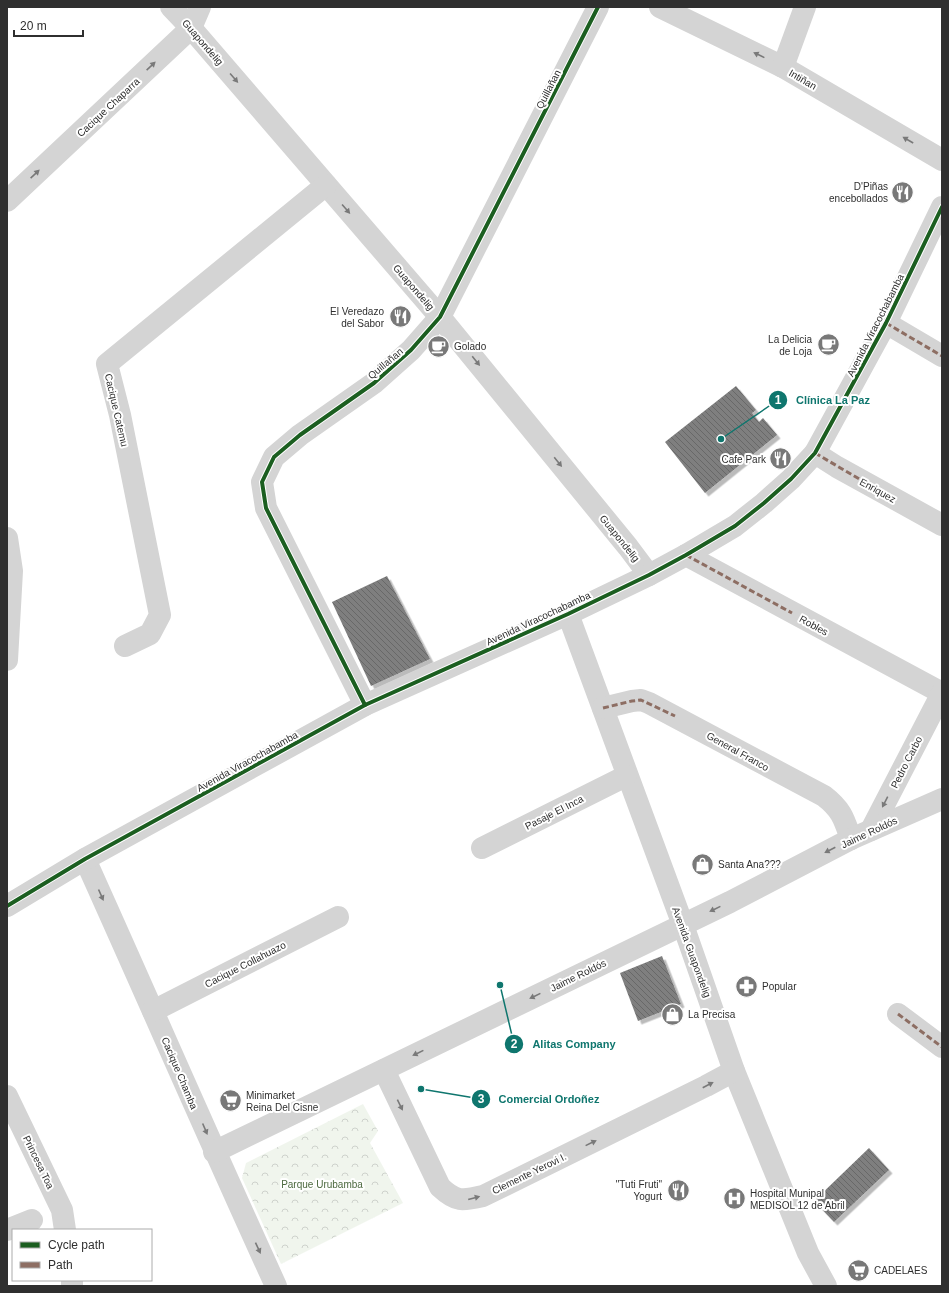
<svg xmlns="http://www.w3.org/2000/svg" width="949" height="1293" viewBox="0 0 949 1293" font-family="Arial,sans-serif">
  <defs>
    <pattern id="park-crowns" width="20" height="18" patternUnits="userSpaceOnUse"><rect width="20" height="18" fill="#f0f5ed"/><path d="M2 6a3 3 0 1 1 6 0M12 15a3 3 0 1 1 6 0" fill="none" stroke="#ced2cc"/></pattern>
    <pattern id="building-back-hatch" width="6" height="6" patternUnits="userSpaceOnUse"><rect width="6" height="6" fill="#7f7f7f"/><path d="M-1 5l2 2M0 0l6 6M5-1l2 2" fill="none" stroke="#686868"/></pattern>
    <filter id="shadow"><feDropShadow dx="3.5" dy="3.5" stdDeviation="0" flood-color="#0004"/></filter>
  </defs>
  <rect width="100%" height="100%" fill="#fff"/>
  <path fill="url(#park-crowns)" d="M 363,1104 L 378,1131 L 370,1143 L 403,1203 L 281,1264 L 242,1178 L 246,1163 Z"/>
  <g fill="url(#building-back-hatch)" filter="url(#shadow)">
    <path d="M 736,386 L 756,410 L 752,413 L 759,422 L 763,418 L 777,435 L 705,493 L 665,442 Z"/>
    <path d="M 387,576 L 430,659 L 371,686 L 332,602 Z"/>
    <path d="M 662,956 L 681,1004 L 638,1021 L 620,973 Z"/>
    <path d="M 869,1148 L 889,1170 L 834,1222 L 814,1201 Z"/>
  </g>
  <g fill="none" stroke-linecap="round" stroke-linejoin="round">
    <g stroke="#d4d4d4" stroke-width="22">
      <path d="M 171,7 L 191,28 L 440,317 L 628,547 L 649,575"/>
      <path d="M 660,7 L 783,67 L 942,160"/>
      <path d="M 783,67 L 805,7"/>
      <path d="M 7,201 L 191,28 L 200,7"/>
      <path d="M 886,323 L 942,356"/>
      <path d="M 815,453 L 837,467 L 942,525"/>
      <path d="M 7,538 L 12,571 L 7,660"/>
      <path d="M 686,555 L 942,693"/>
      <path d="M 568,614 L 683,925 L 734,1071 L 808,1253 L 826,1286"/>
      <path d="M 125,646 L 150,634 L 160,615 L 120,415 L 107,364 L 326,185"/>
      <path d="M 365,705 L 266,508 L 262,482 L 274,457 L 300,435 L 374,383 L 411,350 L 440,317 L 598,7"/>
      <path d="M 603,708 L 632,701 L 641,700 L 649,703 L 824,796 C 842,810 844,819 851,839"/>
      <path d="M 871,830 L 942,693"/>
      <path d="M 482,848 L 626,776"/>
      <path d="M 85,859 C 149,1001 211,1144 276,1286"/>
      <path d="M 7,906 L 85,859 L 365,705 L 568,614 L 649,575 L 686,555 L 735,526 L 764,503 L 791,479 L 815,453 L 886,323 L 942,207"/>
      <path d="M 153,1011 L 338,917"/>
      <path d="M 898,1014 L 942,1047"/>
      <path d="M 384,1070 L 440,1187 C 456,1202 462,1201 483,1196 L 706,1086 L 734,1071"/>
      <path d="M 7,1096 L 62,1210 L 65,1230"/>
      <path d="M 214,1152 L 730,902 L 851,839 L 942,799"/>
      <path d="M 7,1230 L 32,1220"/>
      <path d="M 72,1280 L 72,1286"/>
    </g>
    <g stroke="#8d6e63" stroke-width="3" stroke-dasharray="6 3" stroke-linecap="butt">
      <path d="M 886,323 L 942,356"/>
      <path d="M 815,453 L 878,490"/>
      <path d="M 686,555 L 792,613"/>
      <path d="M 603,708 L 632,701 L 641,700 L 675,716"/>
      <path d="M 898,1014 L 942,1047"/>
    </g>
    <defs>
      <g id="cycleway">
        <path d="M 365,705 L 266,508 L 262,482 L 274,457 L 300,435 L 374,383 L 411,350 L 440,317 L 598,7"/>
        <path d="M 7,906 L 85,859 L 365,705 L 568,614 L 649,575 L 686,555 L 735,526 L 764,503 L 791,479 L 815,453 L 886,323 L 942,207"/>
      </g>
    </defs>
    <use href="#cycleway" stroke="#fff" stroke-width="6"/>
    <use href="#cycleway" stroke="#1b5e20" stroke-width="4"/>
  </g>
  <defs><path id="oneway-solid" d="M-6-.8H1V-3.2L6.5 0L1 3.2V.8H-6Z"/></defs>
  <g fill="#797979">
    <use href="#oneway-solid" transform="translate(759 55) rotate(-154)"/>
    <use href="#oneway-solid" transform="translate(151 66) rotate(-43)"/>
    <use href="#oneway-solid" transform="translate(234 78) rotate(49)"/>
    <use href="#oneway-solid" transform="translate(908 140) rotate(-150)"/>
    <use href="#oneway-solid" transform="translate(35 174) rotate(-43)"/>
    <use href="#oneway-solid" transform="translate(346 209) rotate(49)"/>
    <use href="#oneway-solid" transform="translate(476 361) rotate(51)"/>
    <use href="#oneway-solid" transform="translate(558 462) rotate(51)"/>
    <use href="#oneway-solid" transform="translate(885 802) rotate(117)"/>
    <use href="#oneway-solid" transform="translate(830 850) rotate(153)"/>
    <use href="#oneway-solid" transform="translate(101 895) rotate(66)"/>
    <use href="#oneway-solid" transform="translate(715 909) rotate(154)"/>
    <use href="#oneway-solid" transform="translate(535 996) rotate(154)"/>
    <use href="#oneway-solid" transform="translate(418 1053) rotate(154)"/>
    <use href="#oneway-solid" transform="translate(708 1085) rotate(-28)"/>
    <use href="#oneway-solid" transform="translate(400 1105) rotate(64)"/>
    <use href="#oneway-solid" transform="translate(205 1129) rotate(67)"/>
    <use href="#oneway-solid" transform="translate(591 1143) rotate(-26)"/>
    <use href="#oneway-solid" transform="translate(474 1198) rotate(-15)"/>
    <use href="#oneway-solid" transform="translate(258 1248) rotate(65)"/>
  </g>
  <defs>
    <symbol id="restaurant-disc" viewBox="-11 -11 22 22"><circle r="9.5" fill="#787878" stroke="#fff"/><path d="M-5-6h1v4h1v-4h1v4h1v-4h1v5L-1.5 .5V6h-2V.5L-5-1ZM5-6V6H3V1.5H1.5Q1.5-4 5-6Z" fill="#fff"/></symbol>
    <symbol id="cafe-disc" viewBox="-11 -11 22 22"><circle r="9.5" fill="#787878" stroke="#fff"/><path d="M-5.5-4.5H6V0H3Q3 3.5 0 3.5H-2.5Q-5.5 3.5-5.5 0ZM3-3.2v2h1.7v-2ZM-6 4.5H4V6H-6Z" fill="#fff"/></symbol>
    <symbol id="shop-disc" viewBox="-11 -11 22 22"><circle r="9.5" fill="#787878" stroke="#fff"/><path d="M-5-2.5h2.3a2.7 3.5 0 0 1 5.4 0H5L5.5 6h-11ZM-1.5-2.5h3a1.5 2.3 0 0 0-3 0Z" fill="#fff"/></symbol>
    <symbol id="pharmacy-disc" viewBox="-11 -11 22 22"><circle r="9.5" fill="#787878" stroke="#fff"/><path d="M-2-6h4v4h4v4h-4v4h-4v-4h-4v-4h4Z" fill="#fff"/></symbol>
    <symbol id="supermarket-disc" viewBox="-11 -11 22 22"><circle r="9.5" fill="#787878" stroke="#fff"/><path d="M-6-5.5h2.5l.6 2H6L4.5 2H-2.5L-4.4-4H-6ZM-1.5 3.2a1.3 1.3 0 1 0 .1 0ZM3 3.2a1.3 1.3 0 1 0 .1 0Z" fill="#fff"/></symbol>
    <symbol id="hospital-disc" viewBox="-11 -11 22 22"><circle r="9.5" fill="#787878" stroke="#fff"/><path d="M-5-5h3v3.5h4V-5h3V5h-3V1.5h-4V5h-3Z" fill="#fff"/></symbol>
  </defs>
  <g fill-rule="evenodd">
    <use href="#restaurant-disc" x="890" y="180" width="25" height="25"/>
    <use href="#restaurant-disc" x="388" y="304" width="25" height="25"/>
    <use href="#cafe-disc" x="816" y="332" width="25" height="25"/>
    <use href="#cafe-disc" x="426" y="334" width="25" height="25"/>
    <use href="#restaurant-disc" x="768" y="446" width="25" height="25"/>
    <use href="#shop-disc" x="690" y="852" width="25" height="25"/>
    <use href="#pharmacy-disc" x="734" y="974" width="25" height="25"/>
    <use href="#shop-disc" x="660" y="1002" width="25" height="25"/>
    <use href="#supermarket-disc" x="218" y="1088" width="25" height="25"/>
    <use href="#restaurant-disc" x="666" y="1178" width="25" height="25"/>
    <use href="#hospital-disc" x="722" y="1186" width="25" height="25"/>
    <use href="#supermarket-disc" x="846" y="1258" width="25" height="25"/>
  </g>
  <g text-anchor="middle" stroke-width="4" stroke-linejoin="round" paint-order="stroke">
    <g font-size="10" fill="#2f2f2f" stroke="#fff">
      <text transform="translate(203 42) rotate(49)" y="4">Guapondelig</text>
      <text transform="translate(803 79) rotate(30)" y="4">Intiñan</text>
      <text transform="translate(548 89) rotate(-63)" y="4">Quillañan</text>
      <text transform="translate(108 107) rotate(-43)" y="4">Cacique Chaparra</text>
      <text transform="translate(414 287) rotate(49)" y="4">Guapondelig</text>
      <text transform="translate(875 325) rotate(-63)" y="4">Avenida Viracochabamba</text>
      <text transform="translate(385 363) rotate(-40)" y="4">Quillañan</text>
      <text transform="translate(117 410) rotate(77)" y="4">Cacique Catemu</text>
      <text transform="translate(878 490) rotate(29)" y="4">Enriquez</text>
      <text transform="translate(620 538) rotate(51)" y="4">Guapondelig</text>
      <text transform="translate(538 618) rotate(-25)" y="4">Avenida Viracochabamba</text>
      <text transform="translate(814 625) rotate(29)" y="4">Robles</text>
      <text transform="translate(738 751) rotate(29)" y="4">General Franco</text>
      <text transform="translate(247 761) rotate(-29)" y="4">Avenida Viracochabamba</text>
      <text transform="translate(906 762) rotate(-63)" y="4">Pedro Carbo</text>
      <text transform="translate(554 812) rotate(-27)" y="4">Pasaje El Inca</text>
      <text transform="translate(869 832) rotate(-25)" y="4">Jaime Roldós</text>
      <text transform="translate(692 952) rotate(70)" y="4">Avenida Guapondelig</text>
      <text transform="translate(245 964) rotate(-27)" y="4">Cacique Collahuazo</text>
      <text transform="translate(578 975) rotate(-26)" y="4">Jaime Roldós</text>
      <text transform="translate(180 1073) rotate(67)" y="4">Cacique Chamba</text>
      <text transform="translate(39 1162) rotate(64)" y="4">Princesa Toa</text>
      <text transform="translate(529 1173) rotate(-26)" y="4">Clemente Yerovi I.</text>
    </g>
    <g font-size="10" fill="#2f2f2f" stroke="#fff" text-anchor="start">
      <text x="888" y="190" text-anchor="end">D'Piñas<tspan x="888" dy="12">encebollados</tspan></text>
      <text x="384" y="315" text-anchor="end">El Veredazo<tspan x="384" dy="12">del Sabor</tspan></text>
      <text x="812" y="343" text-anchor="end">La Delicia<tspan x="812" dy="12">de Loja</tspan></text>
      <text x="454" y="350">Golado</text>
      <text x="766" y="463" text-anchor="end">Cafe Park</text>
      <text x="718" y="868">Santa Ana???</text>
      <text x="762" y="990">Popular</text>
      <text x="688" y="1018">La Precisa</text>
      <text x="246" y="1099">Minimarket<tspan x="246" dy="12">Reina Del Cisne</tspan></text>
      <text x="662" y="1188" text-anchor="end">"Tuti Fruti"<tspan x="662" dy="12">Yogurt</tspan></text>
      <text x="750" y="1197">Hospital Munipal<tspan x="750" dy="12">MEDISOL 12 de Abril</tspan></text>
      <text x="874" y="1274">CADELAES</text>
    </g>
    <g font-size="10" fill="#4c693f" stroke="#fff">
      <text x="322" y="1188">Parque Urubamba</text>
    </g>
  </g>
  <path fill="none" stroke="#0f766e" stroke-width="1.5" d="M721 439L778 400M500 985L514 1044M421 1089L481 1099"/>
  <g fill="#0f766e" stroke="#fff" stroke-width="1.5">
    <circle cx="721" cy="439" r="4"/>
    <circle cx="500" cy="985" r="4"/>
    <circle cx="421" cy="1089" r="4"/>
    <circle cx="778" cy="400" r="10"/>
    <circle cx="514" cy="1044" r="10"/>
    <circle cx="481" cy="1099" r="10"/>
  </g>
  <g font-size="12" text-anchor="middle" font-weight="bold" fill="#fff">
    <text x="778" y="404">1</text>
    <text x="514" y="1048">2</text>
    <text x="481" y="1103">3</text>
  </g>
  <g font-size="11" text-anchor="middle" font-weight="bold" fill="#0f766e" stroke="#fff" stroke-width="4" stroke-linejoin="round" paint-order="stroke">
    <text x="833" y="404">Clínica La Paz</text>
    <text x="574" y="1048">Alitas Company</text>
    <text x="549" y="1103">Comercial Ordoñez</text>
  </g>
  <rect width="949" height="1293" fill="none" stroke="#2f2f2f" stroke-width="16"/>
  <rect x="12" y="1229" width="140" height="52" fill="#ffffff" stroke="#acacac"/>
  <rect x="20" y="1242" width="20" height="6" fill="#1b5e20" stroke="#acacac"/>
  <text x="48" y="1249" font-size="12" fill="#2f2f2f">Cycle path</text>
  <rect x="20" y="1262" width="20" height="6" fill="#8d6e63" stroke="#acacac"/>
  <text x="48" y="1269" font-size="12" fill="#2f2f2f">Path</text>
  <path d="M14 30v6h69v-6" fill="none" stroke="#2f2f2f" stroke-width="2"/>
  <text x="20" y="30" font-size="12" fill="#2f2f2f" stroke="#ffffff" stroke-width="3" paint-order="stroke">20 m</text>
</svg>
